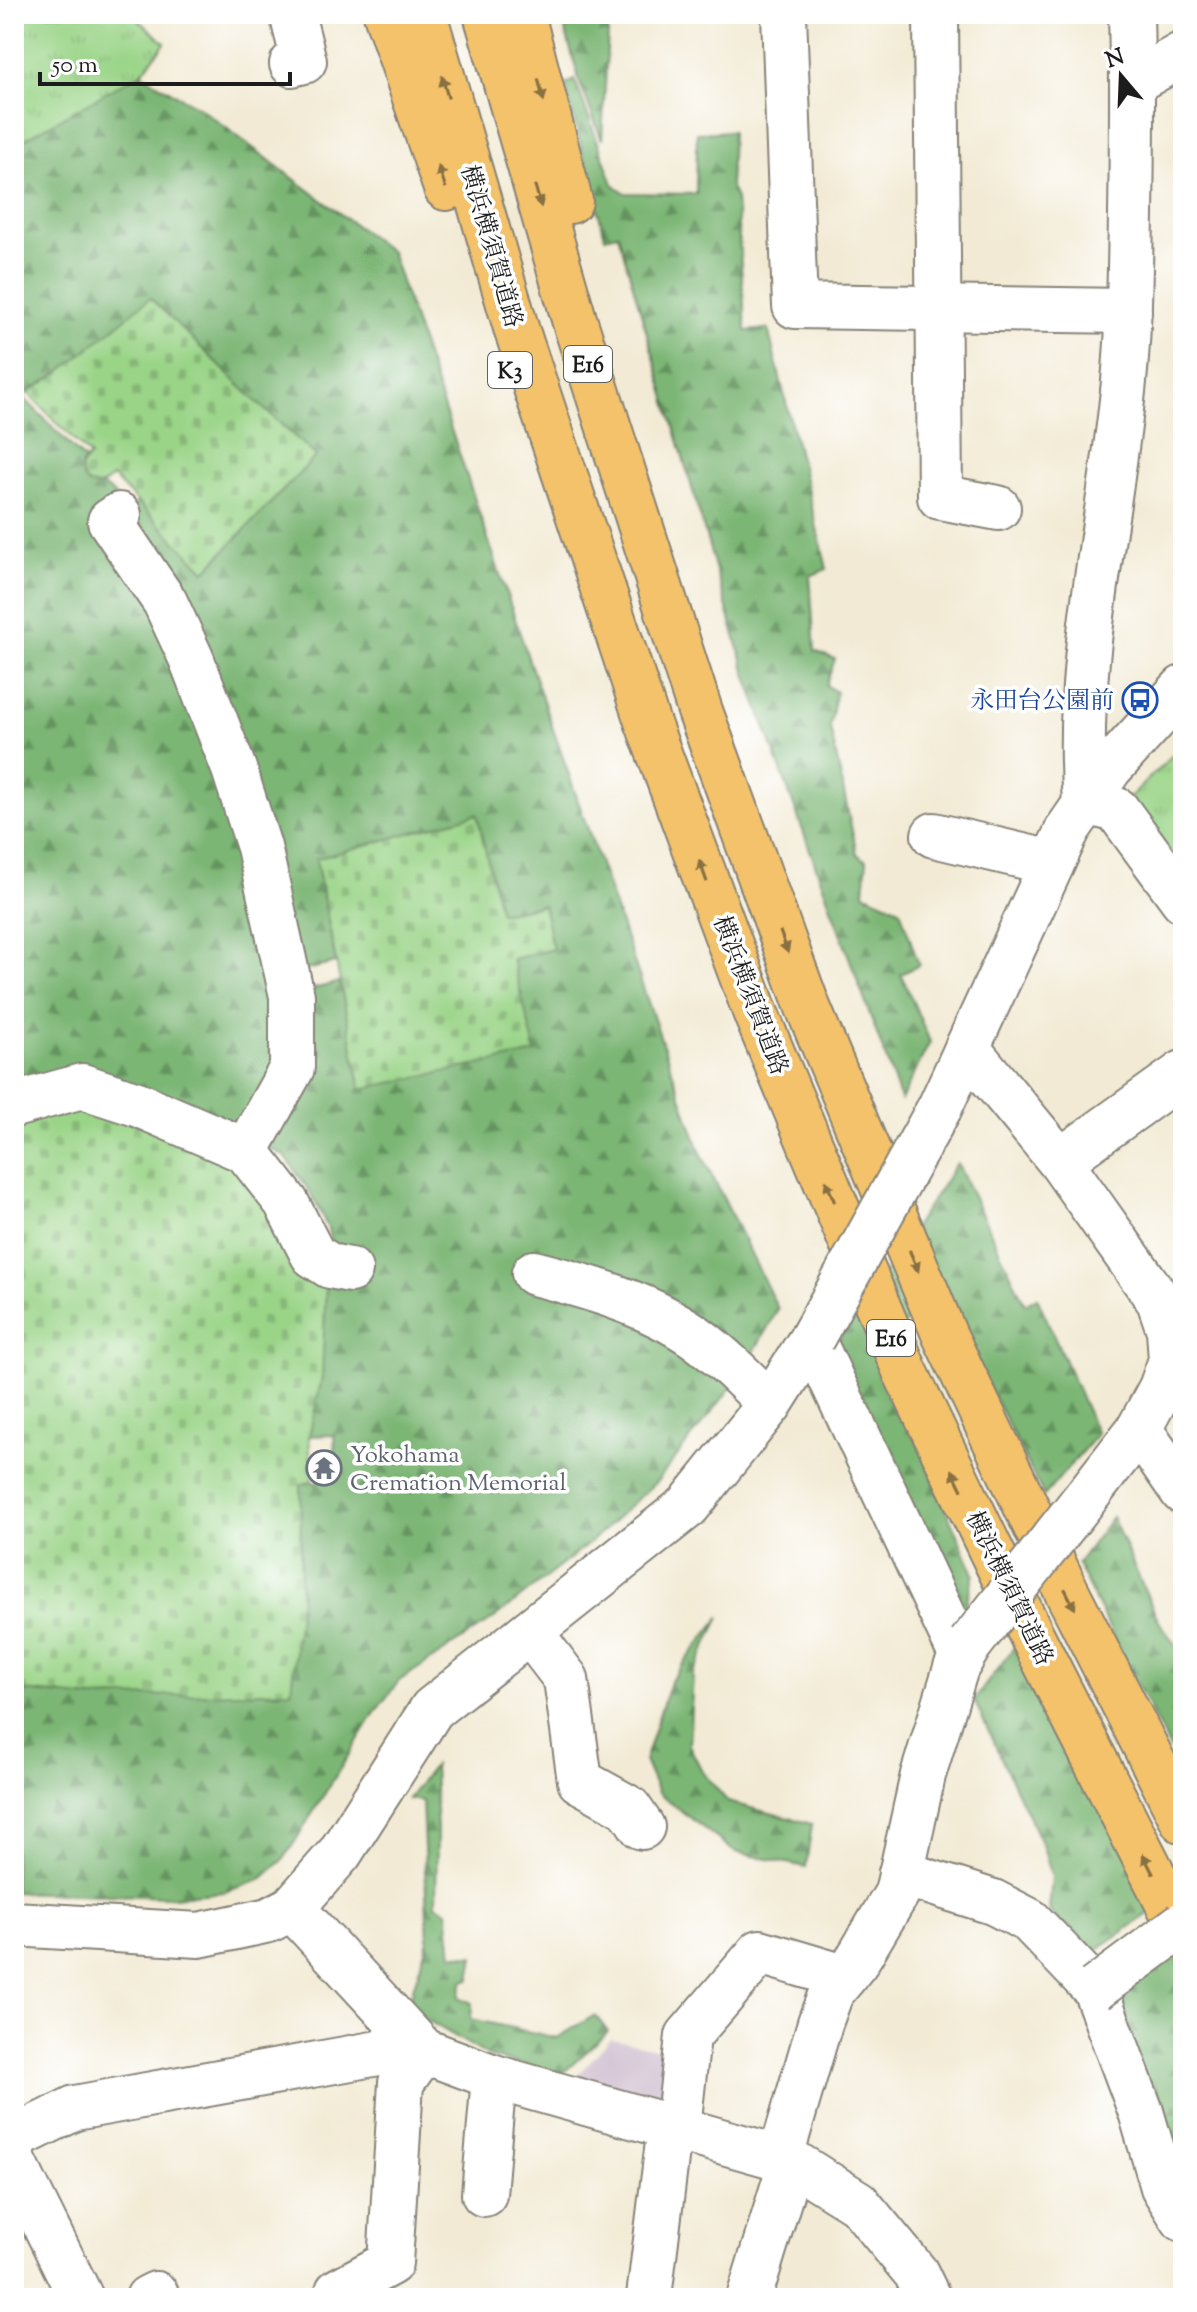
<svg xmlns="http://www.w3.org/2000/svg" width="1197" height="2312" viewBox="0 0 1197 2312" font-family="'Sorts Mill Goudy','Noto Serif JP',serif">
  <defs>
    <pattern id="forest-firs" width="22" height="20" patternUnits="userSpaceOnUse" patternTransform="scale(2)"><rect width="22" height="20" fill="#7bb674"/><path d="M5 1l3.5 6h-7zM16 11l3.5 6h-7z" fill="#64935e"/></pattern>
    <pattern id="cemetery-stones" width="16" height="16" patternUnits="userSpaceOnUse" patternTransform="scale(2)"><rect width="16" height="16" fill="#9ad487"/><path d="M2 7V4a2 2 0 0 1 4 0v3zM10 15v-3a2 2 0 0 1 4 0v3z" fill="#84b574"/></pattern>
    <pattern id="park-tufts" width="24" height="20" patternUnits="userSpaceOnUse" patternTransform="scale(2)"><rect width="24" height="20" fill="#9ad487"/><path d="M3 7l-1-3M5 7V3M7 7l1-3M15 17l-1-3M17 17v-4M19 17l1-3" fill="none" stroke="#84b574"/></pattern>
  </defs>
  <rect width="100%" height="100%" fill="#fff"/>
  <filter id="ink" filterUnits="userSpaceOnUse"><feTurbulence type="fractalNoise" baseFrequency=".0125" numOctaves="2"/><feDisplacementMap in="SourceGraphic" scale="16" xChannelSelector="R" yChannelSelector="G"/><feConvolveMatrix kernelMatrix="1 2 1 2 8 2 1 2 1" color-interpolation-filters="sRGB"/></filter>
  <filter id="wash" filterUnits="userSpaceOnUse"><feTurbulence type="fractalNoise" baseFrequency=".006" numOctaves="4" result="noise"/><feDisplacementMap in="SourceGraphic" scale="32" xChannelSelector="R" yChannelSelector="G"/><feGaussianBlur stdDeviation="1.8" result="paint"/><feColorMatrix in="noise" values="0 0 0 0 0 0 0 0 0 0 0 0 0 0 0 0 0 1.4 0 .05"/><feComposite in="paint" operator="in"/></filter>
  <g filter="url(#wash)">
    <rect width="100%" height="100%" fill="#f2ead4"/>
    <path fill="#cfbdcf" d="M 611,2039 L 669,2051 L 661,2106 L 574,2079 Z"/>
    <g fill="url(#forest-firs)" stroke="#4c6948" stroke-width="2" fill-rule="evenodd">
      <path d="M 14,14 L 132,14 L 165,43 L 141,74 L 200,108 L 391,252 L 531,666 L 700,1151 L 778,1309 L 741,1375 L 658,1480 L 592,1541 L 496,1617 L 399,1681 L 376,1711 L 284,1859 L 260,1880 L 224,1892 L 172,1897 L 14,1892 L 14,1690 L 93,1698 L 291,1690 L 300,1602 L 301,1484 L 337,1480 L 334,1435 L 309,1436 L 322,1377 L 326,1282 L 333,1255 L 328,1228 L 310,1192 L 285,1156 L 252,1139 L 14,1085 ZM 59,373 L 262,407 L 316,456 L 205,571 L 138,501 L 123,519 C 121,500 111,485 91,484 L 81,466 L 85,460 L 22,396 ZM 316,859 L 500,914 L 542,905 L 553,949 L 512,959 L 361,1089 L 340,982 L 302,992 L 297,972 L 336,963 Z"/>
      <path d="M 561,14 L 609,14 L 602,140 L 580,83 Z"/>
      <path d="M 575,80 L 613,184 L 625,193 L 696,194 L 697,133 L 732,131 L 730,185 L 736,199 L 746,331 L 768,329 L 827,569 L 810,576 L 815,651 L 835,659 L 826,685 L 836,692 L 830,727 L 857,854 L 867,861 L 864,893 L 900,909 L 919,965 L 901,974 L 930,1042 L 901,1100 L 747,677 L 618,234 L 605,237 L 565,85 Z"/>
      <path d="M 957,1163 L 1025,1304 L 1037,1297 L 1097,1434 L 1044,1496 L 940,1291 L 877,1349 L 974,1574 L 963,1613 L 829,1354 Z"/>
      <path d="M 1112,1517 L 1158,1620 L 1183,1656 L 1183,1775 L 1077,1564 Z"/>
      <path d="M 720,1617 L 693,1674 L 689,1745 L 703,1773 L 728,1802 L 812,1824 L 806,1867 L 735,1852 L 658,1793 L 644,1761 L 670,1682 Z"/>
      <path d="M 1015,1646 L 1159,1907 L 1086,1957 L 1049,1910 L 1052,1877 L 1043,1847 L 974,1700 Z"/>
      <path d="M 434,1765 L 437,1832 L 436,1905 L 447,1911 L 452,1954 L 474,1956 L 470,1979 L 463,1981 L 459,1997 L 472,2003 L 471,2019 L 557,2038 L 595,2015 L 608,2032 L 563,2073 L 490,2057 L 407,2008 L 428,1940 L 422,1801 L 408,1799 Z"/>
      <path d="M 1173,1952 L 1183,1970 L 1183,2154 L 1171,2159 L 1116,1998 Z"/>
    </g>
    <g fill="url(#cemetery-stones)" stroke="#5b7852" stroke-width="2">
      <path d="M 150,298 L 262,407 L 316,456 L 205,571 L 113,477 C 109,479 106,483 102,485 C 85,490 73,471 90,456 L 28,393 L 59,373 Z"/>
      <path d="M 477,814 L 500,913 L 543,905 L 553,949 L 512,959 L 536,1053 L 361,1089 L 316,859 Z"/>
      <path d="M 77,1092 L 221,1148 L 326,1282 L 322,1377 L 309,1436 L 312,1482 L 301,1484 L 300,1602 L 291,1691 L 93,1698 L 14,1690 L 14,1119 Z"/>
    </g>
    <g fill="url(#park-tufts)" stroke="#5b7852" stroke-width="2">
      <path d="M 14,14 L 132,14 L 165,43 L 141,73 L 14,145 Z"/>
      <path d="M 1183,745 L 1183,882 L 1127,800 Z"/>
    </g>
  </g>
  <g filter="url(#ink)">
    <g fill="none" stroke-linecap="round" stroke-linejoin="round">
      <defs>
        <g id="minor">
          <path d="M 784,14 L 795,306 L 1129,311"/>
          <path d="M 936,14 L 940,497 L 998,508"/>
          <path d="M 292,64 L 304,61 L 292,14"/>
          <path d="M 1133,82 L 1183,54"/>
          <path d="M 119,515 L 110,521 L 165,602 L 191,658 L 234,769 L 259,847 L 292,996 L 292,1068 L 246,1151"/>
          <path d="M 1085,802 C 1074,670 1106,540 1121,409 C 1129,345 1130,280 1131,215 C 1132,148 1133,81 1131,14"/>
          <path d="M 1085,802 L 1117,810 L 1183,900"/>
          <path d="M 934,835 L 1052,863"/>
          <path d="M 967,1048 L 1060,1161 L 1159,1301 L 1169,1330 L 1171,1360 L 1161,1388 L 1139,1429 L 1090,1492"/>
          <path d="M 14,1105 L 82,1086 L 137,1104 L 246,1151 L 286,1202 L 313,1255 L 330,1266 L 350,1270"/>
          <path d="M 940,1107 L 1068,829 L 1110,768 L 1183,688"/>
          <path d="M 1060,1161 L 1183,1073"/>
          <path d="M 534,1273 C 589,1287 649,1304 696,1337 C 722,1356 746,1380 770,1404"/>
          <path d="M 812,1338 L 962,1657"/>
          <path d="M 1139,1429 L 1183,1492"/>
          <path d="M 530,1632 L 566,1679 L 580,1781 L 629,1808 L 642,1827"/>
          <path d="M 901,1873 L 993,1902 L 1030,1921 L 1095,1989 L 1141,2112 L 1163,2187 L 1183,2219"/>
          <path d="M 292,1908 L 424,2051 L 494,2077 L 791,2161 L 858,2203 L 916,2273 L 928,2298"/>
          <path d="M 14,1924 L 199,1935 L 269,1920 L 292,1908 L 340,1853 L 432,1709 L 688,1506 L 770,1404 L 812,1338"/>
          <path d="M 678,2128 L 688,2036 L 760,1952 L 844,1977"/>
          <path d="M 14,2138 L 75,2108 L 384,2052 L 407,2033"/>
          <path d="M 781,2156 L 820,2023 L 831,1993 L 856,1962 L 897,1893 L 923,1775 L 956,1668 L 970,1644"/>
          <path d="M 14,2162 L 81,2298"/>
          <path d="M 484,2194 L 494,2077"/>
          <path d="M 649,2297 L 670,2126"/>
          <path d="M 148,2298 L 156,2294"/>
          <path d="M 336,2298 L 338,2291 L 390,2263 L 401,2083 L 424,2051"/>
          <path d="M 749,2298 L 791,2161"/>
        </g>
        <g id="highway">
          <path d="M 386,14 L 446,188"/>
          <path d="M 424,14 L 517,331 L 647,721 L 756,1014 L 905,1371 L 1033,1638 L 1183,1933"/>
          <path d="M 486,14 L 574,319 L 700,711 L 807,1005 L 945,1336 L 1066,1590 L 1183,1821"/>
          <path d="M 522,14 L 570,201"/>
        </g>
      </defs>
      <use href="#minor" stroke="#878378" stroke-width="48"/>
      <use href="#highway" stroke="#878378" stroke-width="48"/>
      <use href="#minor" stroke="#fff" stroke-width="44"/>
      <use href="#highway" stroke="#f4c26a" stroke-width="44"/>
      <defs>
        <g id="minor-bridge">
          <path d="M 812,1338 L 940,1107"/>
          <path d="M 970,1644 L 1090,1492"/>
          <path d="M 1095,1989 L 1183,1924"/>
        </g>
      </defs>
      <use href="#minor-bridge" stroke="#878378" stroke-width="48" stroke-linecap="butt"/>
      <use href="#minor-bridge" stroke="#fff" stroke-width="44"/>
    </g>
    <defs><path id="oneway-solid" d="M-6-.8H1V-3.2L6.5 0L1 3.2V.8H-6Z" transform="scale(2)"/></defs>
    <g fill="#886f43">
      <use href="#oneway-solid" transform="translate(445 87) rotate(-106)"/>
      <use href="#oneway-solid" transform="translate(541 90) rotate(76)"/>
      <use href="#oneway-solid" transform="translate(442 177) rotate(-109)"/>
      <use href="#oneway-solid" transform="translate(538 196) rotate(74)"/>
      <use href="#oneway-solid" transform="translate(703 871) rotate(-110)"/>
      <use href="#oneway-solid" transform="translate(784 942) rotate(70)"/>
      <use href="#oneway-solid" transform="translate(830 1191) rotate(-113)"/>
      <use href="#oneway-solid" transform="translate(914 1261) rotate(67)"/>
      <use href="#oneway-solid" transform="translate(957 1480) rotate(-116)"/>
      <use href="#oneway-solid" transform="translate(1070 1599) rotate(63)"/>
      <use href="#oneway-solid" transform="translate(1148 1864) rotate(-117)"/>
    </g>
  </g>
  <defs>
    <symbol id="bus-ring" viewBox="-11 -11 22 22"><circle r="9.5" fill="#fff" stroke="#1a4fb4" stroke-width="1.5"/><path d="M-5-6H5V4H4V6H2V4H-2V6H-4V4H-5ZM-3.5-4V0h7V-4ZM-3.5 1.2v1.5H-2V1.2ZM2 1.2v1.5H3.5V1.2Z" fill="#1a4fb4"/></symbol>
    <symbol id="temple-ring" viewBox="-11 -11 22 22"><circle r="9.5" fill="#fff" stroke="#6b7280" stroke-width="1.5"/><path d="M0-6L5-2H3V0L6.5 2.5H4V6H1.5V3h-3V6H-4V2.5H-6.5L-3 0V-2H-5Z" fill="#6b7280"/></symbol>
  </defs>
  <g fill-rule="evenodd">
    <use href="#bus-ring" x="1120" y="680" width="40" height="40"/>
    <use href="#temple-ring" x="304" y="1448" width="40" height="40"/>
  </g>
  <g text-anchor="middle" stroke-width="7" stroke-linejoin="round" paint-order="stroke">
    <g fill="#fff" stroke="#606060" stroke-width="2">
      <rect x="564" y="346" width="48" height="36" rx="6"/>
      <rect x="488" y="352" width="44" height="36" rx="6"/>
      <rect x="867" y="1320" width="48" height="36" rx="6"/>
    </g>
    <g font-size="22" font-weight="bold" fill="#1c1c1c">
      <text x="588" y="372">E16</text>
      <text x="510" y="378">K3</text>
      <text x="891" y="1346">E16</text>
    </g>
    <g font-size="24" fill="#1c1c1c" stroke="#fff">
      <text transform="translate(492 246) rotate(74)" y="8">横浜横須賀道路</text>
      <text transform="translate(751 995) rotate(69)" y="8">横浜横須賀道路</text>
      <text transform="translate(1010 1588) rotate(64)" y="8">横浜横須賀道路</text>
    </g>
    <g font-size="24" fill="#164399" stroke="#fff" text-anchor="end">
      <text x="1114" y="708">永田台公園前</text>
    </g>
    <g font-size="24" fill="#5b616d" stroke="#fff" text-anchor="start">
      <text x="350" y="1462">Yokohama<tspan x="350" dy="28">Cremation Memorial</tspan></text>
    </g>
  </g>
  <rect width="1197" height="2312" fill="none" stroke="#fff" stroke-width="48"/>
  <g transform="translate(1121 76) rotate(341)" stroke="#ffffff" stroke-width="6" paint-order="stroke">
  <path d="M0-6L14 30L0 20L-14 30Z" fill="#1c1c1c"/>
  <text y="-12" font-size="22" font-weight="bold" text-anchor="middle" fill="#1c1c1c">N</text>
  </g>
  <path d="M40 72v12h250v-12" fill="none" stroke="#1c1c1c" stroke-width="4"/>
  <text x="52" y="72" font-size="24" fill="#1c1c1c" stroke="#ffffff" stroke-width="6" paint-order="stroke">50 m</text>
</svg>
